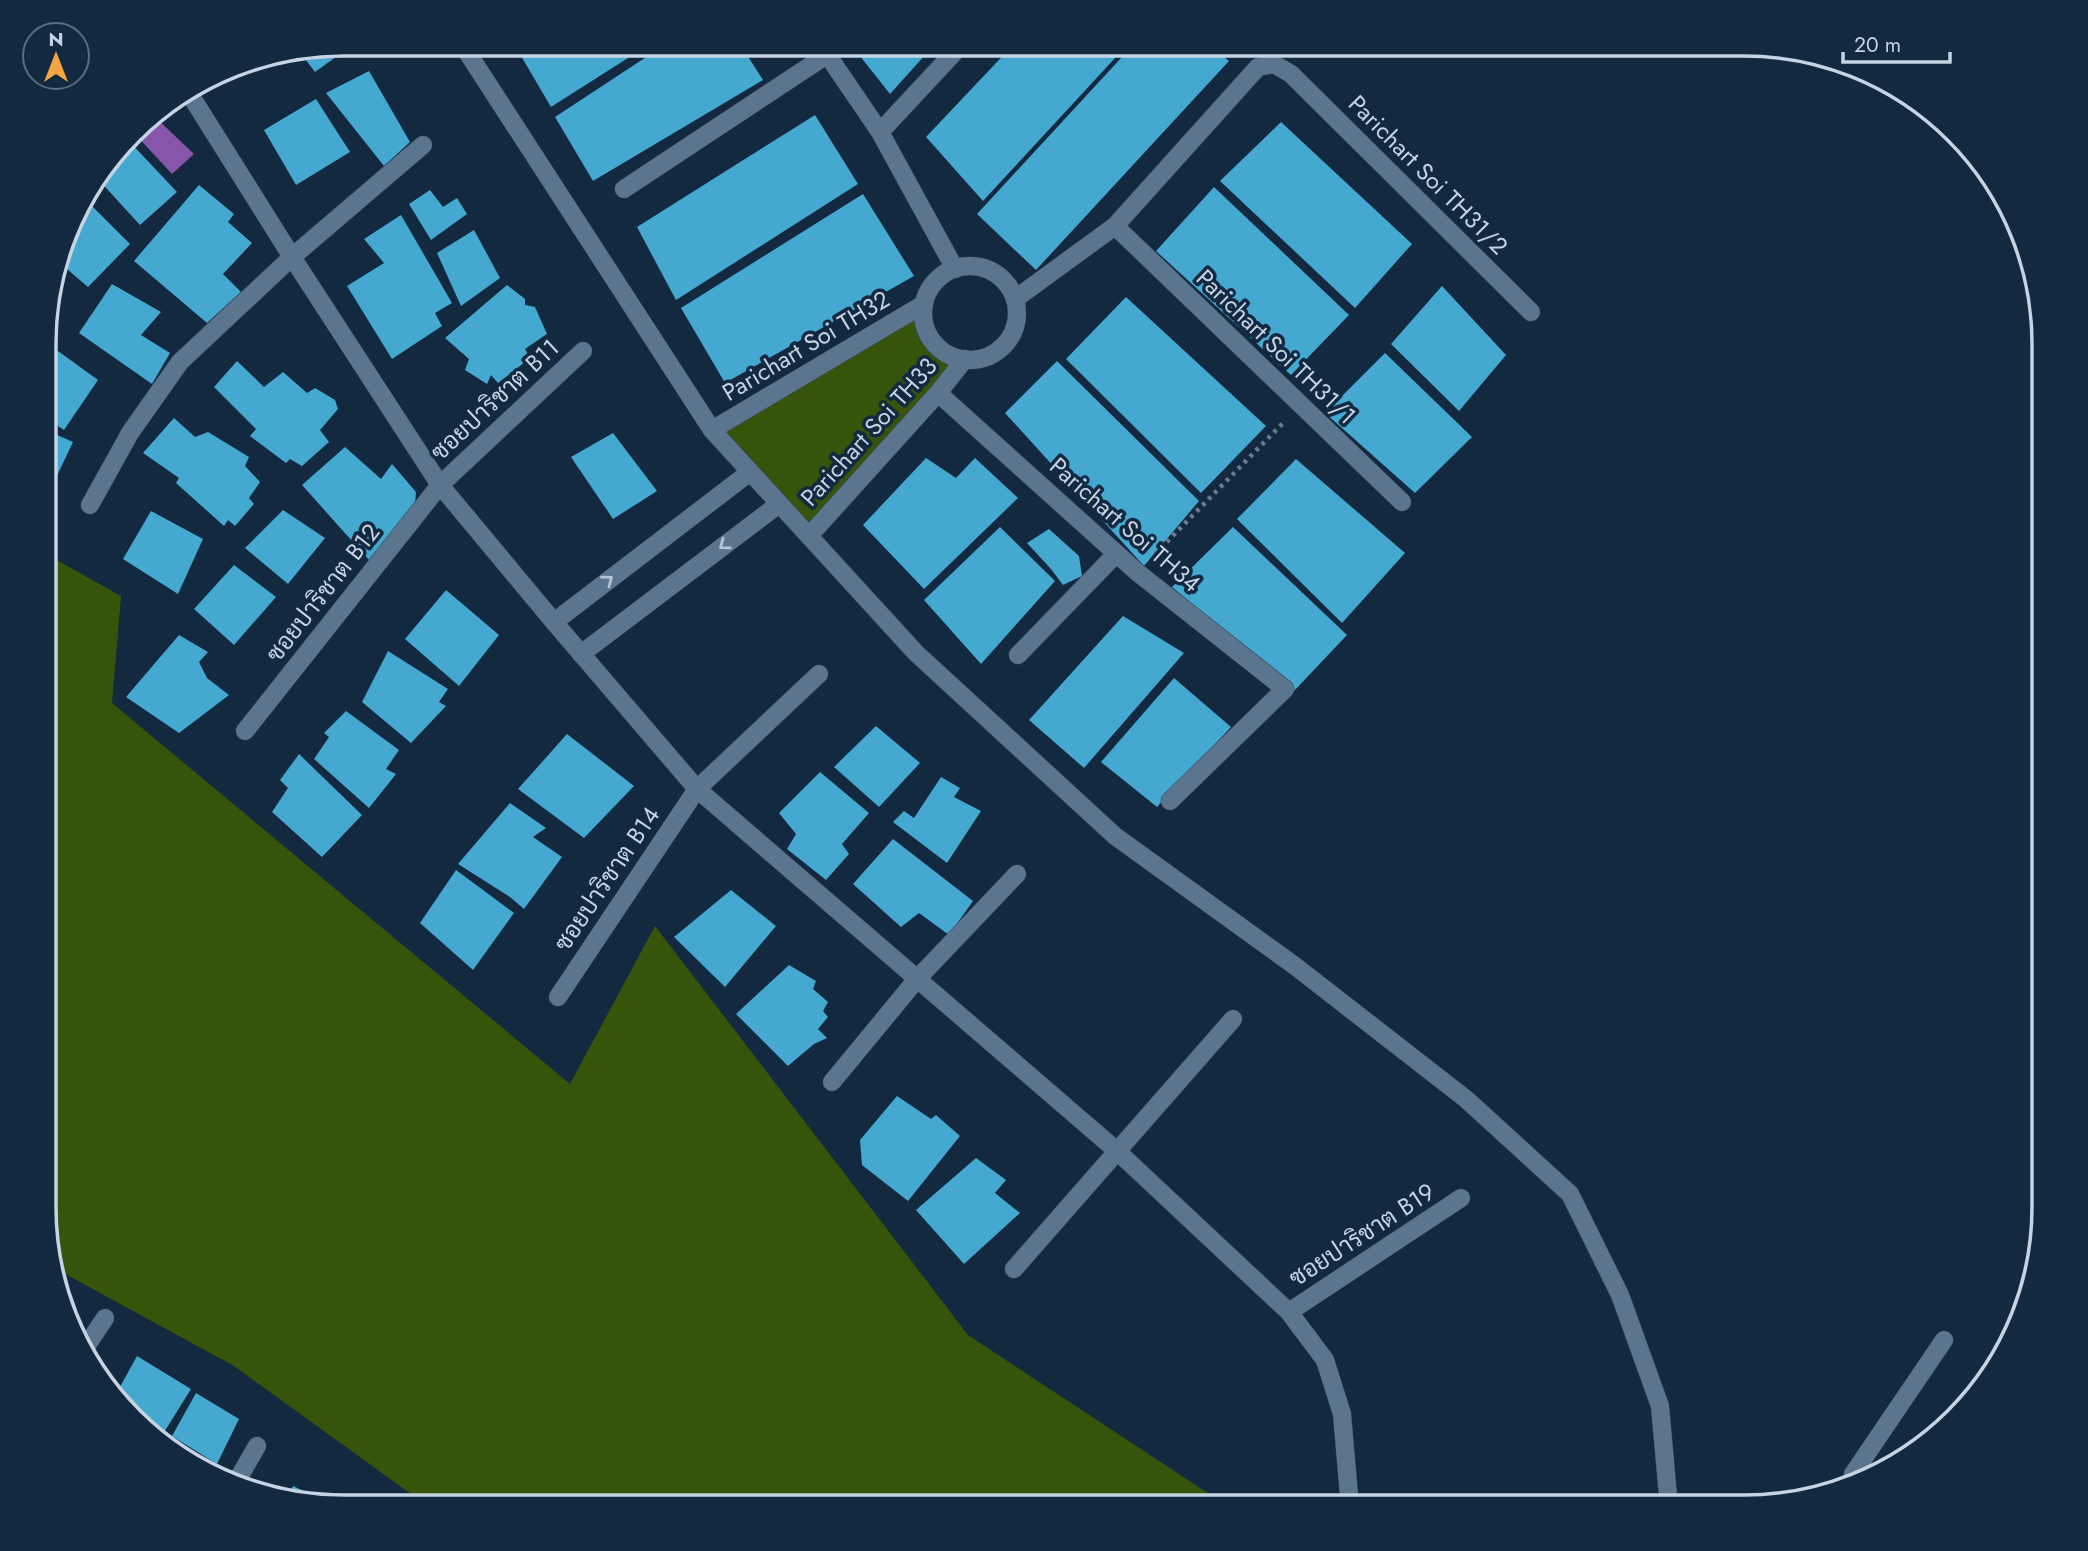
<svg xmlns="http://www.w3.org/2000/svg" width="2088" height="1551" viewBox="0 0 2088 1551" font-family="Jost,Sarabun,sans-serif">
  <rect width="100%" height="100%" fill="#122940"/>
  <g fill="#38540a">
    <path d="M 917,314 C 921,343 931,353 957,362 L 809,531 L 724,432 Z"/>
    <path d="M 46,554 L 121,596 L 112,703 L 570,1084 L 655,926 L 968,1335 L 1229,1507 L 429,1507 L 234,1366 L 56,1269 L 44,1227 Z"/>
  </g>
  <path fill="#8756ab" d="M 154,116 L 194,154 L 172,174 L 134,133 Z"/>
  <g fill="#44a8d1">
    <path d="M 344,44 L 354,44 L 315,72 L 299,51 Z"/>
    <path d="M 514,44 L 650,44 L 551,107 Z"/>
    <path d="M 666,44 L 740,44 L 763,80 L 593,181 L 555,117 Z"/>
    <path d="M 870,44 L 935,44 L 890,94 L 860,56 Z"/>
    <path d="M 1014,44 L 1128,44 L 983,201 L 926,137 Z"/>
    <path d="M 1134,44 L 1208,44 L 1229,61 L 1036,270 L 977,214 Z"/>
    <path d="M 369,71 L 410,142 L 384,166 L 326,93 Z"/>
    <path d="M 316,99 L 350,152 L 296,185 L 264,130 Z"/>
    <path d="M 815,115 L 858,184 L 676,300 L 637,227 Z"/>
    <path d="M 1281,122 L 1412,244 L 1355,308 L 1220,181 Z"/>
    <path d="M 128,140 L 177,192 L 140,225 L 97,178 Z"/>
    <path d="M 199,185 L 234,214 L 228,222 L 252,243 L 223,274 L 241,292 L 207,323 L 134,261 Z"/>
    <path d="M 1214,187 L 1349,315 L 1291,375 L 1156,251 Z"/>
    <path d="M 430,190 L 443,207 L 457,198 L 467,214 L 431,240 L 409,204 Z"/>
    <path d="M 863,194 L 914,276 L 725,383 L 681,308 Z"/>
    <path d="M 84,198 L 130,244 L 88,287 L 60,263 Z"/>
    <path d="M 401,215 L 452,303 L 435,313 L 442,326 L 392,359 L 347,286 L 384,263 L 364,239 Z"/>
    <path d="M 474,230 L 500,278 L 461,306 L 437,253 Z"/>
    <path d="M 112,284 L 161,312 L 141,335 L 170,353 L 152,384 L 79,333 Z"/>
    <path d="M 507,285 L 525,299 L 525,305 L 535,307 L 547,334 L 525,349 L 530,358 L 498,383 L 491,375 L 487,384 L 465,370 L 469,359 L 445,338 Z"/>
    <path d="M 1442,286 L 1506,355 L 1459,411 L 1391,344 Z"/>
    <path d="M 50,292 L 58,297 L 46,314 L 46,304 Z"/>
    <path d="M 1126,297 L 1266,426 L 1201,493 L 1066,359 Z"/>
    <path d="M 58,351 L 98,380 L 64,430 L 46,418 L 46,366 Z"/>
    <path d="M 1385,353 L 1472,437 L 1415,493 L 1325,413 Z"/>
    <path d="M 237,361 L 264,387 L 283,372 L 307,393 L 315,388 L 335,400 L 338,409 L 320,430 L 329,442 L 302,466 L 290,459 L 286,463 L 250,436 L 256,429 L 214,387 Z"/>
    <path d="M 1057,361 L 1199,501 L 1144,566 L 1005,413 Z"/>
    <path d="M 174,418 L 195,437 L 208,432 L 249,457 L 245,466 L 260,482 L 249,498 L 254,504 L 235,526 L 228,520 L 224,526 L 176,483 L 179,478 L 143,453 Z"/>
    <path d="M 46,430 L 73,442 L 46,499 Z"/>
    <path d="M 613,433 L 657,491 L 613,519 L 571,457 Z"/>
    <path d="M 345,447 L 381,479 L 392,464 L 416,492 L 415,504 L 369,560 L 302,485 Z"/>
    <path d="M 926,458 L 956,478 L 975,458 L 1018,498 L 924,589 L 863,525 Z"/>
    <path d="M 1296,459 L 1405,553 L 1342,623 L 1237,519 Z"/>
    <path d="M 283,510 L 325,538 L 288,584 L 245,548 Z"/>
    <path d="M 151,511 L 203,539 L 178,594 L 123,559 Z"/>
    <path d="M 1000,527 L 1055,581 L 981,664 L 924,600 Z"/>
    <path d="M 1233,527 L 1347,635 L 1294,691 L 1172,587 Z"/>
    <path d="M 1049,529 L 1079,556 L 1082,576 L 1063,585 L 1051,569 L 1027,543 Z"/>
    <path d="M 234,565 L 276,597 L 234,645 L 194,609 Z"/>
    <path d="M 446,590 L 499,635 L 459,686 L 405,639 Z"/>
    <path d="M 1123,616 L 1184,653 L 1084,768 L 1029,720 Z"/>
    <path d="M 179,635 L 208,652 L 199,662 L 207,678 L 229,695 L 179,733 L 126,697 Z"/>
    <path d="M 388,651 L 448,689 L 439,702 L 446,706 L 411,743 L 362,702 Z"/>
    <path d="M 1174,678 L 1231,727 L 1157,807 L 1101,762 Z"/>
    <path d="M 346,711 L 399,750 L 386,769 L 396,774 L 369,808 L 314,759 L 329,737 L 324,733 Z"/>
    <path d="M 876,726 L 920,763 L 879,807 L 834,767 Z"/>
    <path d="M 567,734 L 634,786 L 584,838 L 518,789 Z"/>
    <path d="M 299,754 L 362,815 L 322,857 L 272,812 L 288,788 L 280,780 Z"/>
    <path d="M 820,772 L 869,813 L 842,844 L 849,854 L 826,880 L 787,849 L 796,834 L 779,813 Z"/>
    <path d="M 941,777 L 960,788 L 954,797 L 981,811 L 947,863 L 893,822 L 904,811 L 914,818 Z"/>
    <path d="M 510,803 L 546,828 L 533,837 L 562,857 L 524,909 L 510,897 L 458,864 Z"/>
    <path d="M 893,839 L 973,901 L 949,935 L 919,913 L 901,927 L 853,884 Z"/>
    <path d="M 456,870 L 514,913 L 473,970 L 420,923 Z"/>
    <path d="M 731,890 L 776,926 L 725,987 L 674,937 Z"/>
    <path d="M 789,965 L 816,981 L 813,989 L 828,1002 L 823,1011 L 828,1017 L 818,1029 L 827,1038 L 814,1044 L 788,1066 L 736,1014 Z"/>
    <path d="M 897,1096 L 931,1119 L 936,1115 L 960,1136 L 908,1201 L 862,1165 L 860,1140 Z"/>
    <path d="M 976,1158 L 1006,1180 L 995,1193 L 1020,1213 L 964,1264 L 916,1210 Z"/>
    <path d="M 137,1356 L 191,1389 L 163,1434 L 137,1422 L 135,1418 L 140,1410 L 116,1394 Z"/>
    <path d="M 196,1393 L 239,1419 L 217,1464 L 172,1436 Z"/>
    <path d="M 293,1486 L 339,1507 L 325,1507 L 288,1498 Z"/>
  </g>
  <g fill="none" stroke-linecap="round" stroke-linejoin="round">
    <defs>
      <g id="minor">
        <path d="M 462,44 L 712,430 L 916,653 L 1115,836 L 1295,966 L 1466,1099 L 1570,1194 L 1620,1295 L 1660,1406 L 1669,1507"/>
        <path d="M 820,44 L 880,132 L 955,269"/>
        <path d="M 189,93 L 292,257 L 440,485 L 554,622 L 697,789 L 1117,1151 L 1289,1312 L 1325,1360 L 1342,1414 L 1350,1507"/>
        <path d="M 880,132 L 962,44"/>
        <path d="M 624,189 L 828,54"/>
        <path d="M 1115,226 L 1402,502"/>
        <circle cx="970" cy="313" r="47"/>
        <path d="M 1015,299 L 1115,226 L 1258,67 L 1274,64 L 1291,74 L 1531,312"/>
        <path d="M 938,393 L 1137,572 L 1285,689 L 1170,801"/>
        <path d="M 712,430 L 924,304"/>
        <path d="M 90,505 L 130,433 L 180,362 L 292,257 L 423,145"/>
        <path d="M 809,536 L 938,393 L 965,359"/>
        <path d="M 554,622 L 750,472"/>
        <path d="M 581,654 L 779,504"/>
        <path d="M 1018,655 L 1116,554"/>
        <path d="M 245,731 L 440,485 L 583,351"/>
        <path d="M 558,997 L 697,789 L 819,674"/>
        <path d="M 832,1082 L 917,979 L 1017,874"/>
        <path d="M 1014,1269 L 1233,1019"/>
        <path d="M 1289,1312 L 1461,1198"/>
        <path d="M 83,1351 L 105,1318"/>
        <path d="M 1852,1482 L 1853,1474 L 1944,1340"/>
        <path d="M 234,1486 L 257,1446"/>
      </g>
    </defs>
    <use href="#minor" stroke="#334357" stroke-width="19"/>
    <path stroke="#6b7e91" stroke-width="4.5" stroke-dasharray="3.5 5" stroke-linecap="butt" d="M 1155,554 L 1283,423"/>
    <use href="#minor" stroke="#5b758f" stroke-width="18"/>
  </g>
  <defs><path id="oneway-chevron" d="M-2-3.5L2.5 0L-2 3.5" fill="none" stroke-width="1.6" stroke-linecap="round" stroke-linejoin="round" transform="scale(1.75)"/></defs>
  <g stroke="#b5c5d6">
    <use href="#oneway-chevron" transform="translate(724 545) rotate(143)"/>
    <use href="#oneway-chevron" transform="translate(608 580) rotate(-37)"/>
  </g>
  <g text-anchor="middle" stroke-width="7" stroke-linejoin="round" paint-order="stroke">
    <g font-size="24" fill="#c5d3e2" stroke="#122940">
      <text transform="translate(1428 175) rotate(45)" y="8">Parichart Soi TH31/2</text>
      <text transform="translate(806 346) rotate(-31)" y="8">Parichart Soi TH32</text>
      <text transform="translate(1276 347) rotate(44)" y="8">Parichart Soi TH31/1</text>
      <text transform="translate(495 400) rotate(-43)" y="8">ซอยปาริชาต B11</text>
      <text transform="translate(869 432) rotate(-48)" y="8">Parichart Soi TH33</text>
      <text transform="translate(1125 525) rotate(41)" y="8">Parichart Soi TH34</text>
      <text transform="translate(323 593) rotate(-52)" y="8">ซอยปาริชาต B12</text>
      <text transform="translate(607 879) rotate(-56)" y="8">ซอยปาริชาต B14</text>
      <text transform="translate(1362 1235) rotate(-33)" y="8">ซอยปาริชาต B19</text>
    </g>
  </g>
  <path d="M0 0H2088V1551H0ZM344 56H1744A288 288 0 0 1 2032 344V1207A288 288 0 0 1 1744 1495H344A288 288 0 0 1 56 1207V344A288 288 0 0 1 344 56Z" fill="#122940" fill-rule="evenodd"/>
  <path fill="none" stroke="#c5d3e2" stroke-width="3.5" d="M344 56H1744A288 288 0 0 1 2032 344V1207A288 288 0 0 1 1744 1495H344A288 288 0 0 1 56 1207V344A288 288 0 0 1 344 56Z"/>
  <g transform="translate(56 56)"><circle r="33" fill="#122940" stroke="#5a6d81" stroke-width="2"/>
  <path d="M0-5L12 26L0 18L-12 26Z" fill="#f2a541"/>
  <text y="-10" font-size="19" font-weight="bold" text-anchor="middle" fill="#c5d3e2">N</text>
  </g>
  <path d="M1843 52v10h107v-10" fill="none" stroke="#c5d3e2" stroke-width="3.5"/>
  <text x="1854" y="52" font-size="21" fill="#c5d3e2" stroke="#122940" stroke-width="5" paint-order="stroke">20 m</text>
</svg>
